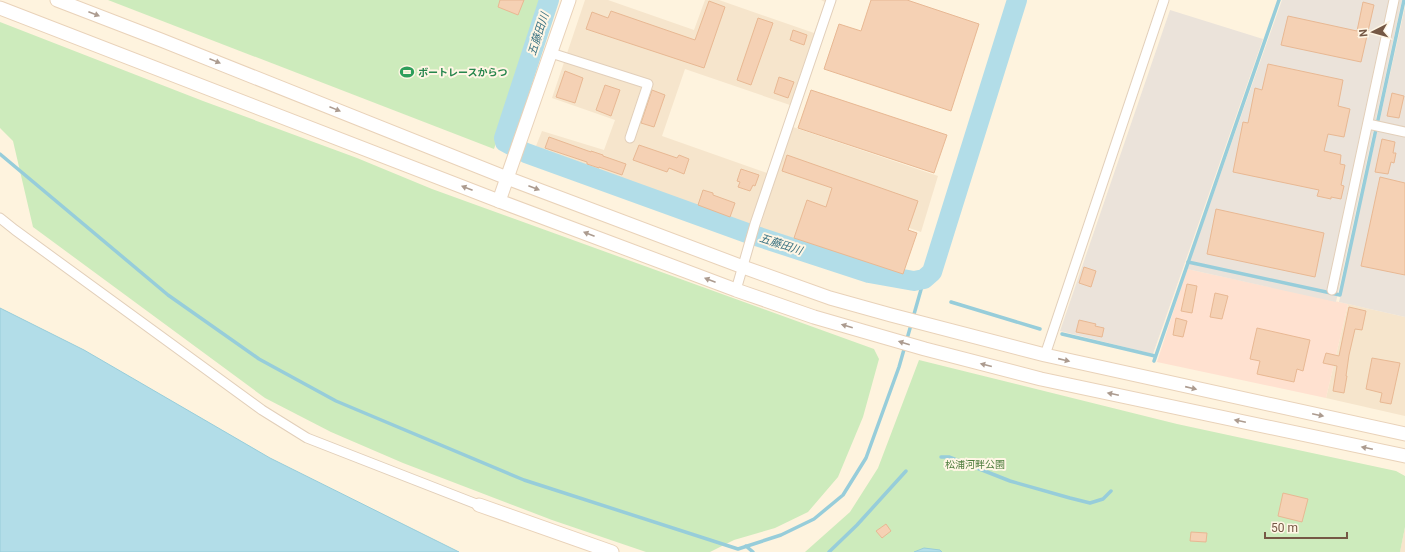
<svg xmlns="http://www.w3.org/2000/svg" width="1405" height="552" viewBox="0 0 1405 552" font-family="Roboto,'Noto Sans JP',sans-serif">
  <rect width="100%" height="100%" fill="#fef3de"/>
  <g fill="#f6e5cc">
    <path d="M 585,0 L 608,0 L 694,30 L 705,0 L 719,0 L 814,33 L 825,2 L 821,0 L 826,0 L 790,105 L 685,69 L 662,136 L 767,173 L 784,124 L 938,176 L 921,232 L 864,213 L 848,260 L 761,232 L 536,146 L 542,131 L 604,150 L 615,120 L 552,98 Z"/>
    <path d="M 1348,304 L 1405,317 L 1405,416 L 1326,398 Z"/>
    <path d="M 1405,527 L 1405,552 L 1400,552 Z"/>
  </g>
  <path fill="#ffe1d0" d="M 1187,269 L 1348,304 L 1326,398 L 1157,362 Z"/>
  <g fill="#ebe3da">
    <path d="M 1282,0 L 1402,0 L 1336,302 L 1187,269 Z"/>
    <path d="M 1405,7 L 1405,317 L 1339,302 Z"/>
    <path d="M 1170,10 L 1263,39 L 1153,354 L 1060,331 Z"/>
  </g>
  <g fill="#cdebbc">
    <path d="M 108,0 L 544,0 L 494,149 Z"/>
    <path d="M 0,22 L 203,101 L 357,158 L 432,189 L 874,349 L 879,359 L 863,417 L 838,477 L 808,512 L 775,528 L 734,540 L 710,552 L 646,552 L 552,520 L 403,463 L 331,432 L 265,398 L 33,227 L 13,141 L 0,128 Z"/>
    <path d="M 919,360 L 1177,424 L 1396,471 L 1405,476 L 1405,527 L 1400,552 L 805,552 L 850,512 L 878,468 Z"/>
  </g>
  <g fill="#b2dde8" stroke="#97cdda">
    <path d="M 0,308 L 84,350 L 270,458 L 459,552 L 0,552 Z"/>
    <path d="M 924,548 L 940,550 L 942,552 L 914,552 Z"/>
  </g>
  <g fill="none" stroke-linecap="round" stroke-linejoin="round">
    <g stroke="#97cdda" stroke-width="3.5">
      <path d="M 0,154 L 168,295 L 259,359 L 336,401 L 524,480 L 738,549 L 781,535 L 814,519 L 843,495 L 866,458 L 899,367 L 924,279"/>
      <path d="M 1188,262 L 1340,295 L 1404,0"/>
      <path d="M 951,302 L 1040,329"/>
      <path d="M 1062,334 L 1155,356"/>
      <path d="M 1154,361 L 1279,0"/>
      <path d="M 941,457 L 949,457 L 1010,481 L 1070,498 L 1090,503 L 1103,499 L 1111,491"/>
      <path d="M 746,546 L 753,552"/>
      <path d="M 829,552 L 857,525 L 906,471"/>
    </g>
    <path stroke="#b2dde8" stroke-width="20" d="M 549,0 L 504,138 L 505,142 L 526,153 L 747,233 L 869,273 L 914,281 L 924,279 L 932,272 L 1017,0"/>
  </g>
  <g fill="#f5d1b4" stroke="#e8b893">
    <path d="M 500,0 L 524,0 L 518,15 L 498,7 Z"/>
    <path d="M 871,0 L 907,0 L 979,24 L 951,111 L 824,69 L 839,24 L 861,31 Z"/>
    <path d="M 709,1 L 725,7 L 704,68 L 586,29 L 592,12 L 608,18 L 611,11 L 695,40 Z"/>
    <path d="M 1363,2 L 1374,5 L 1361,62 L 1281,45 L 1288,16 L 1357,31 Z"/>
    <path d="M 758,18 L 773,23 L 751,85 L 737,80 Z"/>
    <path d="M 793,30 L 807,35 L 804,45 L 790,40 Z"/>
    <path d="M 1268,64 L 1343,80 L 1338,106 L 1350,109 L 1344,137 L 1328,134 L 1324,151 L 1341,155 L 1340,164 L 1345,165 L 1341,185 L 1344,186 L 1341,199 L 1331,197 L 1331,199 L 1317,196 L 1319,190 L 1233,172 L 1243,122 L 1248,123 L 1255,88 L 1262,90 Z"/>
    <path d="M 565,71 L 583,78 L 575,103 L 556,97 Z"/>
    <path d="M 779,77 L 794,82 L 788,98 L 774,93 Z"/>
    <path d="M 605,85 L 620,90 L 611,116 L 596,110 Z"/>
    <path d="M 652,90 L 665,95 L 654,127 L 641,123 Z"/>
    <path d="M 811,90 L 947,135 L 934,173 L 798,128 Z"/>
    <path d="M 1392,93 L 1404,96 L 1399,118 L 1387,116 Z"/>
    <path d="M 549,137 L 591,152 L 591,151 L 603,155 L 603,156 L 626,164 L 622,175 L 599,167 L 599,168 L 587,164 L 587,162 L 545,148 Z"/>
    <path d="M 1382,139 L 1395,142 L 1393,153 L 1396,153 L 1394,163 L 1391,162 L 1388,174 L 1375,172 Z"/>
    <path d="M 639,145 L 677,158 L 679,155 L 689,159 L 684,174 L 669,168 L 667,172 L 633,160 Z"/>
    <path d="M 787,155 L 918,201 L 908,230 L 917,233 L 903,274 L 794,238 L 807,200 L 826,207 L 832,188 L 782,171 Z"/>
    <path d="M 741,169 L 759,175 L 755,186 L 753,185 L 750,191 L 738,187 L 740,182 L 737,181 Z"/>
    <path d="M 1380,177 L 1405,183 L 1405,275 L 1361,266 Z"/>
    <path d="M 703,190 L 713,193 L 713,195 L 735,203 L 730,217 L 698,205 Z"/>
    <path d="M 1216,209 L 1324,233 L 1315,277 L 1207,254 Z"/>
    <path d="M 1084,267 L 1096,271 L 1091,287 L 1079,283 Z"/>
    <path d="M 1187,284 L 1197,286 L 1192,313 L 1181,311 Z"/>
    <path d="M 1215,293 L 1228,296 L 1222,319 L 1210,317 Z"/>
    <path d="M 1349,307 L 1366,311 L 1362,330 L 1355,329 L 1349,355 L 1346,376 L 1347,376 L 1344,393 L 1333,391 L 1337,366 L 1323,363 L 1326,353 L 1339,356 Z"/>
    <path d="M 1176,318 L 1187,321 L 1183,337 L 1173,335 Z"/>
    <path d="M 1079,320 L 1096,324 L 1095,326 L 1104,328 L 1102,337 L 1076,332 Z"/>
    <path d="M 1257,328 L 1310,340 L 1303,371 L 1297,369 L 1294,382 L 1257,374 L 1260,361 L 1250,359 Z"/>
    <path d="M 1372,358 L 1400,363 L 1391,404 L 1380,402 L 1382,393 L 1366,389 Z"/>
    <path d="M 1283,493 L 1308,499 L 1302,522 L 1278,516 Z"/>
    <path d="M 886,524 L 891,531 L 882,538 L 876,531 Z"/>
    <path d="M 1191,532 L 1207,533 L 1206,542 L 1190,541 Z"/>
  </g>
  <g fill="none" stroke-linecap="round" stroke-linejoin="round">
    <defs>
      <g id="street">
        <path d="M 551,53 L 648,84 L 630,138"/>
        <path d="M 1368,124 L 1405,132"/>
        <path d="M 0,218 L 15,230 L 262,410 L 307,438 L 479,505"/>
        <path d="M 736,290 L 755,224 L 831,0"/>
        <path d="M 1332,290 L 1394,0"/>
        <path d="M 1045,355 L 1164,0"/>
      </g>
      <g id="secondary">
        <path d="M 57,0 L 161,40 L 507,178 L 743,267 L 830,298 L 891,315 L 1045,355 L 1405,434"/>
        <path d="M 0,8 L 499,201 L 736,290 L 814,317 L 925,349 L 1041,379 L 1405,456"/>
        <path d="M 499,201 L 569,0"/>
        <path d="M 479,505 L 612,552"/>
      </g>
    </defs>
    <use href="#street" stroke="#e2cfba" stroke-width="11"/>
    <use href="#secondary" stroke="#e9d2b9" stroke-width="15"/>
    <use href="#street" stroke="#fff" stroke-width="9"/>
    <use href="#secondary" stroke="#fff" stroke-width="13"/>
  </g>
  <defs><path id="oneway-solid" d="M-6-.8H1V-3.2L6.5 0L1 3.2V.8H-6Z"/></defs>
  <g fill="#ac9b8f">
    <use href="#oneway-solid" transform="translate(94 14) rotate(21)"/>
    <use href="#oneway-solid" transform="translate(215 61) rotate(22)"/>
    <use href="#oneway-solid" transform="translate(335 109) rotate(22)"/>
    <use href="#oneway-solid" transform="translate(467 188) rotate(-159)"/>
    <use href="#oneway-solid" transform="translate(534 188) rotate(21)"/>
    <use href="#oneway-solid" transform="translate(589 234) rotate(-159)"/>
    <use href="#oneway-solid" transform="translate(710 280) rotate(-159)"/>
    <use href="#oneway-solid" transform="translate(847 326) rotate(-164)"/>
    <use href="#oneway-solid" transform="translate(904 343) rotate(-163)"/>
    <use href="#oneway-solid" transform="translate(1064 360) rotate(13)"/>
    <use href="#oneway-solid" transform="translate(986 365) rotate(-166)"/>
    <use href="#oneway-solid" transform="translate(1191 388) rotate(13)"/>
    <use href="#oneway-solid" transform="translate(1113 394) rotate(-168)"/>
    <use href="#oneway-solid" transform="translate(1318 415) rotate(12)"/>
    <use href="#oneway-solid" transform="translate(1240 421) rotate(-168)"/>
    <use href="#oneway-solid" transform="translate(1367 448) rotate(-168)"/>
  </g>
  <defs>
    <symbol id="stadium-bare" viewBox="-9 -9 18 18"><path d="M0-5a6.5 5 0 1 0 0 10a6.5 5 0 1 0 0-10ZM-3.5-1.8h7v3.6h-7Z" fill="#2e9e5b" stroke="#fff6e5" stroke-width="2.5" paint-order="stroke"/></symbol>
  </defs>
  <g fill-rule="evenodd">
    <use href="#stadium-bare" x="397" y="62" width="20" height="20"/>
  </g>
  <g text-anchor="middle" stroke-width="4" stroke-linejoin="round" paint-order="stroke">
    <g font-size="10" font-weight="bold" fill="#27864d" stroke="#fff6e5" text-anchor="start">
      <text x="418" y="76">ボートレースからつ</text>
    </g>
    <g font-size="10" fill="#4c7c3c" stroke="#fff6e5">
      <text x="975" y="468">松浦河畔公園</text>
    </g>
    <g font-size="11" font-style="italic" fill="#3b7383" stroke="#fff6e5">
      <text transform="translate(538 34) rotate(-72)" y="4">五藤田川</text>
      <text transform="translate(781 244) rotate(18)" y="4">五藤田川</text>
    </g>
  </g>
  <g transform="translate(1373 32) rotate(264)" stroke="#fff6e5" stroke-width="3" paint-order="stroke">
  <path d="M0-3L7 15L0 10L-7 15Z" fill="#755845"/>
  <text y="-6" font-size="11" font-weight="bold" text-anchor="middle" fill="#755845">N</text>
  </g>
  <path d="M1265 532v6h82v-6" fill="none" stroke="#755845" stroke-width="2"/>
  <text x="1271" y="532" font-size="12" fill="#755845" stroke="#fff6e5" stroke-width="3" paint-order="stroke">50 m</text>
</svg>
